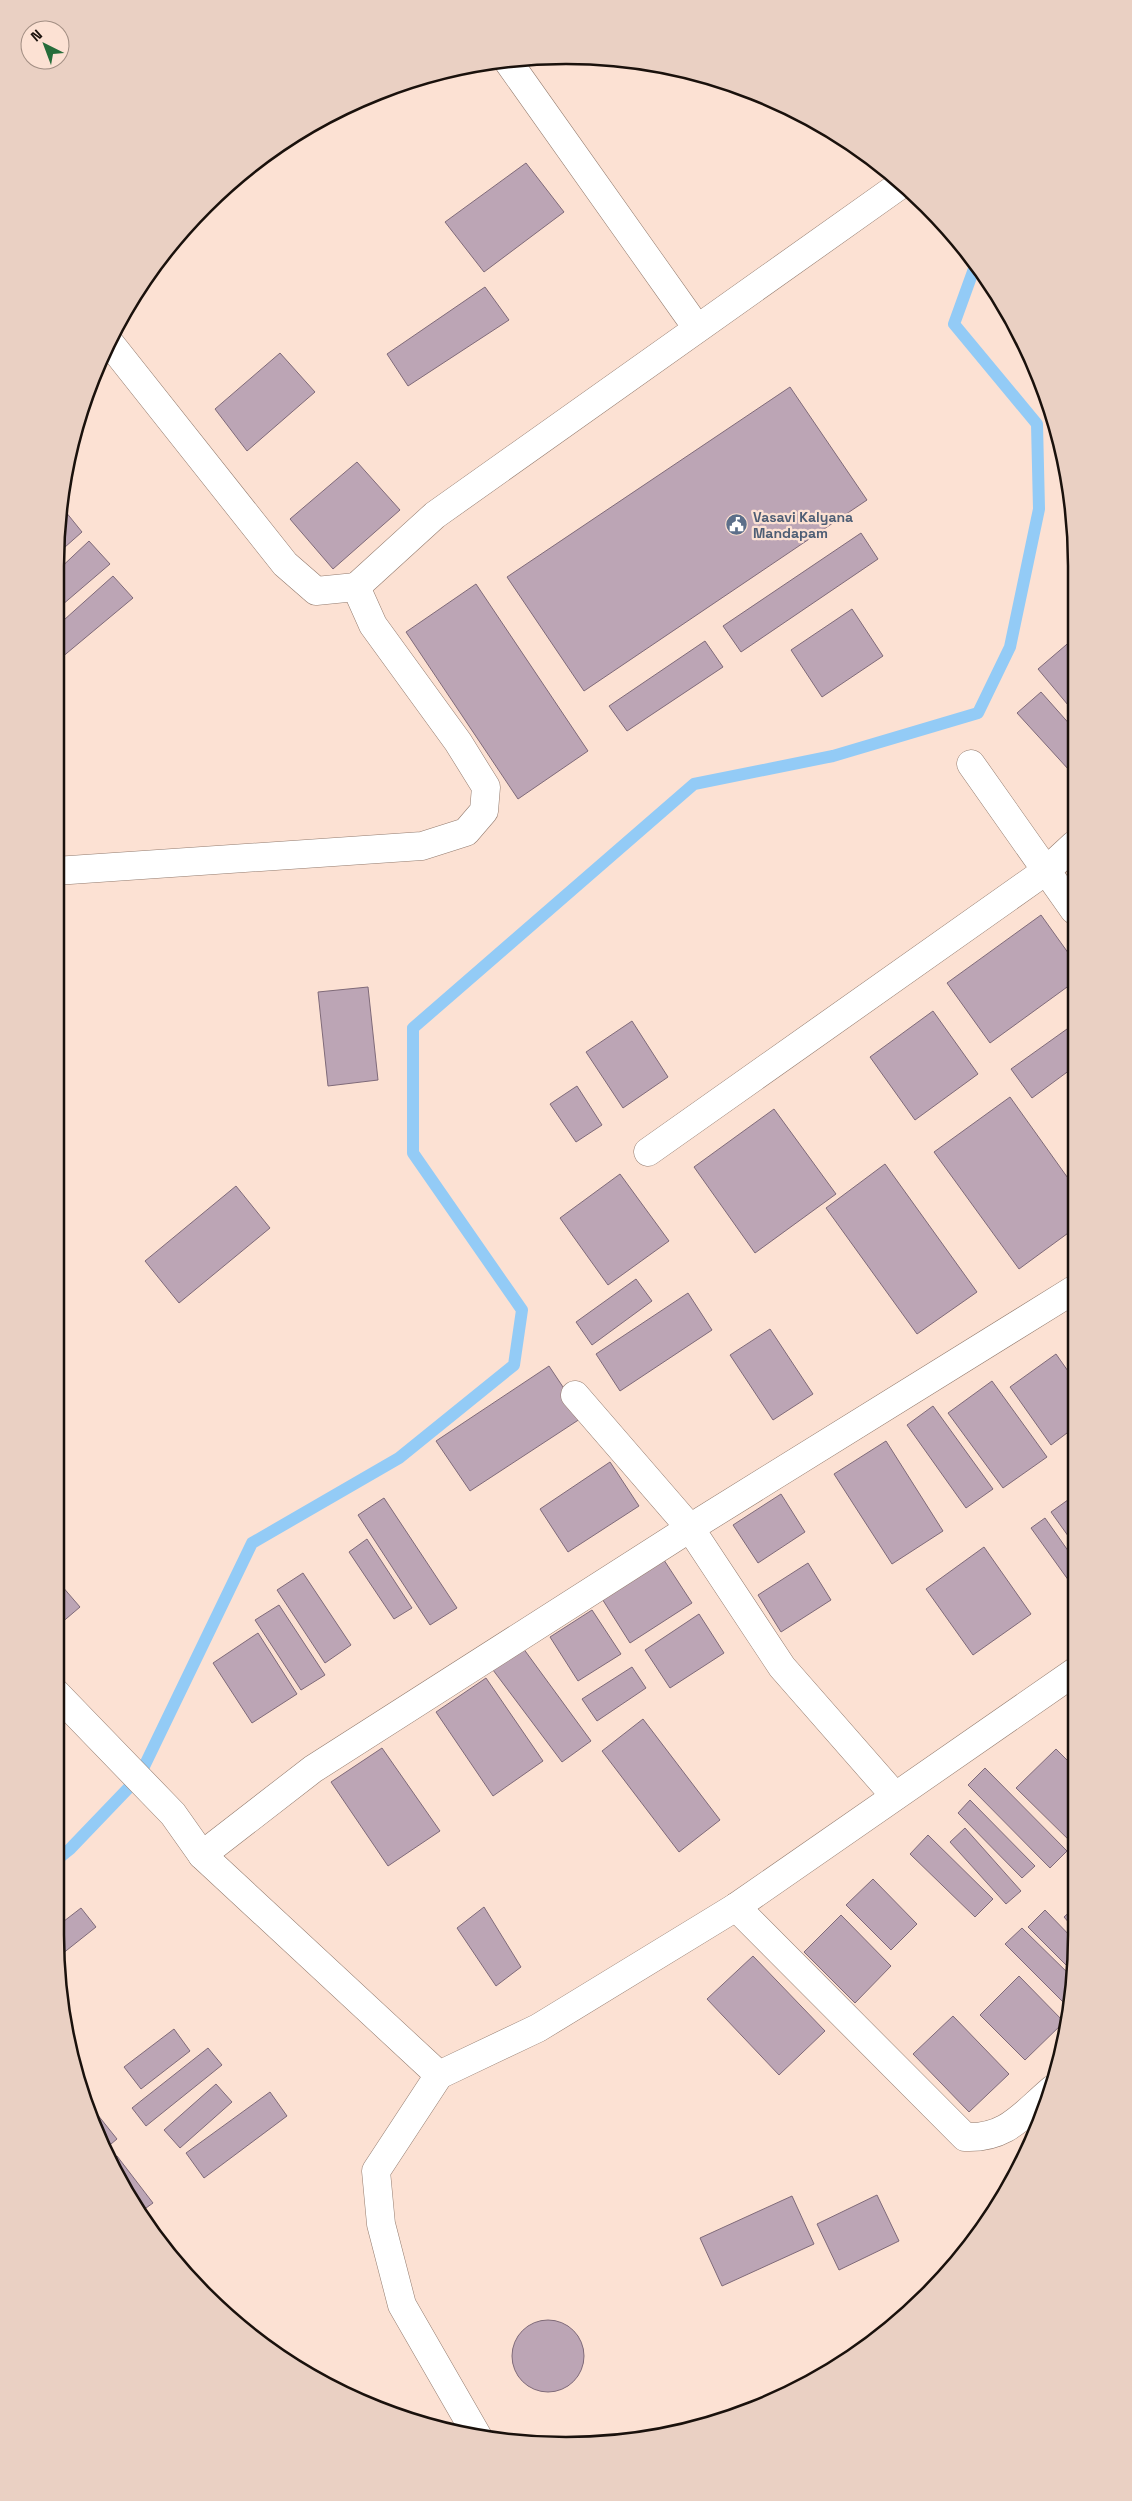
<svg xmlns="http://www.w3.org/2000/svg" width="1132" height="2501" viewBox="0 0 1132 2501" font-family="'Space Grotesk',sans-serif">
  <rect width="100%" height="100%" fill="#fce1d3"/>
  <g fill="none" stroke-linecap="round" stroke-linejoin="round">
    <path stroke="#93cbf6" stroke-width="12" d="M 55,1861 L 70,1849 L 139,1777 L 252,1543 L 399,1458 L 514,1365 L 522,1310 L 413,1153 L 413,1028 L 694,784 L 833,756 L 978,713 L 1010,647 L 1039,509 L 1037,424 L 954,324 L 975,266"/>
  </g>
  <g fill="#bca5b5" stroke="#7f6a79">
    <path d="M 526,163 L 564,212 L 484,272 L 445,222 Z"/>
    <path d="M 485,287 L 509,320 L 408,386 L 387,354 Z"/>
    <path d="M 280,353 L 315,392 L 247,451 L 215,409 Z"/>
    <path d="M 790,387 L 867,500 L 584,691 L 507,577 Z"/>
    <path d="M 357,462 L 400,510 L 333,569 L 290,519 Z"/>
    <path d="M 61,506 L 82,532 L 56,555 Z"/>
    <path d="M 861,533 L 878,559 L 741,652 L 723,626 Z"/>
    <path d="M 89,541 L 110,564 L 55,611 L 55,573 Z"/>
    <path d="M 113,576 L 133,598 L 55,663 L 55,628 Z"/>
    <path d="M 476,584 L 588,751 L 518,799 L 406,632 Z"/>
    <path d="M 852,609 L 883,656 L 822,697 L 791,650 Z"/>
    <path d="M 1073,639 L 1073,711 L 1038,669 Z"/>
    <path d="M 705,641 L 723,667 L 627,731 L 609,706 Z"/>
    <path d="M 1041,692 L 1073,728 L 1073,766 L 1069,770 L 1017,713 Z"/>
    <path d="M 1041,915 L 1074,961 L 1074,982 L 990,1043 L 947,983 Z"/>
    <path d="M 368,987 L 378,1080 L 328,1086 L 318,992 Z"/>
    <path d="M 933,1011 L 978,1074 L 915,1120 L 870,1057 Z"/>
    <path d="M 632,1021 L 668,1077 L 623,1108 L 586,1052 Z"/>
    <path d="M 1074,1024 L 1074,1067 L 1032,1098 L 1011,1069 Z"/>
    <path d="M 577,1086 L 602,1125 L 576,1142 L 550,1104 Z"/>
    <path d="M 1010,1097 L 1075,1188 L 1075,1228 L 1019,1269 L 934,1152 Z"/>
    <path d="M 774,1109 L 836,1194 L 755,1253 L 694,1167 Z"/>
    <path d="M 885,1164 L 977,1292 L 917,1334 L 826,1208 Z"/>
    <path d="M 620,1174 L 669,1241 L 608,1285 L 560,1218 Z"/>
    <path d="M 236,1186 L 270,1228 L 179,1303 L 145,1261 Z"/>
    <path d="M 636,1279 L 652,1301 L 592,1345 L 576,1322 Z"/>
    <path d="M 688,1293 L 712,1330 L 620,1391 L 596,1354 Z"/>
    <path d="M 770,1329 L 813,1394 L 773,1420 L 730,1355 Z"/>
    <path d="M 1056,1354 L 1075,1381 L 1075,1427 L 1051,1445 L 1010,1387 Z"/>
    <path d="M 549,1366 L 583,1417 L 470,1491 L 436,1441 Z"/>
    <path d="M 992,1381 L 1047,1457 L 1003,1488 L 948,1413 Z"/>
    <path d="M 933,1406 L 993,1489 L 966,1508 L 907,1425 Z"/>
    <path d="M 886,1441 L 943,1531 L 892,1564 L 834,1474 Z"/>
    <path d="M 610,1462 L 639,1506 L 568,1552 L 540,1509 Z"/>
    <path d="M 781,1494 L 805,1532 L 758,1563 L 733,1525 Z"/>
    <path d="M 1072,1497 L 1076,1502 L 1076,1547 L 1051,1512 Z"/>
    <path d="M 384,1498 L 457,1608 L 430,1625 L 358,1515 Z"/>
    <path d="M 1045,1518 L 1076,1562 L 1076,1576 L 1069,1581 L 1031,1528 Z"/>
    <path d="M 367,1539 L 412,1608 L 394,1619 L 349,1552 Z"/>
    <path d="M 984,1547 L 1031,1614 L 973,1655 L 926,1589 Z"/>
    <path d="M 660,1554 L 692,1603 L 630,1643 L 599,1594 Z"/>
    <path d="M 808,1563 L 831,1600 L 781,1632 L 758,1595 Z"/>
    <path d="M 303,1573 L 351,1645 L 325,1663 L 277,1590 Z"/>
    <path d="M 55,1578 L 80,1607 L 60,1624 L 55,1618 Z"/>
    <path d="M 279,1605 L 325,1675 L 301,1690 L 255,1620 Z"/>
    <path d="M 592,1610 L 621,1654 L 578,1681 L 550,1637 Z"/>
    <path d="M 699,1614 L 724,1653 L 670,1688 L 645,1650 Z"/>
    <path d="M 258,1633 L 297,1694 L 252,1723 L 213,1663 Z"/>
    <path d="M 523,1648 L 591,1741 L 562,1762 L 493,1670 Z"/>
    <path d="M 632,1667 L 646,1688 L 597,1721 L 582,1699 Z"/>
    <path d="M 486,1678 L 543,1761 L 493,1796 L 436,1712 Z"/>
    <path d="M 643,1719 L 720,1820 L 679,1852 L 602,1751 Z"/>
    <path d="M 1076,1731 L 1076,1747 L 1068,1738 Z"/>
    <path d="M 382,1748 L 440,1831 L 388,1866 L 331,1782 Z"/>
    <path d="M 1056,1749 L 1076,1769 L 1077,1842 L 1074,1845 L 1016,1788 Z"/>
    <path d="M 985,1768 L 1067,1851 L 1050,1868 L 968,1785 Z"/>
    <path d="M 970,1800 L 1035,1866 L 1022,1878 L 958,1813 Z"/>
    <path d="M 965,1828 L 1021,1891 L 1006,1904 L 950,1842 Z"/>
    <path d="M 928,1835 L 993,1899 L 975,1917 L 910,1854 Z"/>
    <path d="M 873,1879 L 917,1924 L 891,1950 L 846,1905 Z"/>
    <path d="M 1077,1905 L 1077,1932 L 1064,1917 Z"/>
    <path d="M 484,1907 L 521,1967 L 496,1986 L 457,1928 Z"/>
    <path d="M 81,1908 L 96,1927 L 57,1958 L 55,1928 Z"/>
    <path d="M 1045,1910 L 1076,1942 L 1073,1972 L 1028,1927 Z"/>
    <path d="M 841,1915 L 891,1966 L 855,2003 L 804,1952 Z"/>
    <path d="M 1022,1928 L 1073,1978 L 1070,2009 L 1005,1944 Z"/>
    <path d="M 753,1956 L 825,2031 L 779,2075 L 707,1999 Z"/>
    <path d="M 1019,1976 L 1064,2022 L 1025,2060 L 980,2015 Z"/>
    <path d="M 953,2016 L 1009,2074 L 969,2112 L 913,2054 Z"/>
    <path d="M 174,2029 L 190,2051 L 141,2089 L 124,2067 Z"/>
    <path d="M 208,2048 L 222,2065 L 146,2126 L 132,2108 Z"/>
    <path d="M 216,2084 L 232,2102 L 180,2148 L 164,2130 Z"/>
    <path d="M 270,2092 L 287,2116 L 204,2178 L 186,2153 Z"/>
    <path d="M 81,2094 L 117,2139 L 105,2149 L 82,2100 Z"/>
    <path d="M 117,2156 L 153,2203 L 139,2213 L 123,2190 L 110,2161 Z"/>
    <path d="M 877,2195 L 899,2241 L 839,2270 L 817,2224 Z"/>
    <path d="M 792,2196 L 814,2244 L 722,2286 L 700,2238 Z"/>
    <circle cx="548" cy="2356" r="36"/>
  </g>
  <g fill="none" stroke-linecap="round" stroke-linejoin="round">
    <defs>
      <g id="minor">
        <path d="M 507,60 L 697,328"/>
        <path d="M 109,342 L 285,564 L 316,591 L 356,587"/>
        <path d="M 971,764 L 1074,910"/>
        <path d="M 55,871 L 422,846 L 466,832 L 484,811 L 486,787 L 458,742 L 373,625 L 356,587 L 435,515 L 900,185"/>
        <path d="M 648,1152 L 1047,870 L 1074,845"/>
        <path d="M 575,1395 L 690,1528 L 782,1667 L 895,1796"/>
        <path d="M 55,1692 L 173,1814 L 202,1855 L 439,2075 L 538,2028 L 736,1907 L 1076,1671"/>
        <path d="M 202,1855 L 313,1769 L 690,1528 L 1075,1289"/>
        <path d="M 736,1907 L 965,2137 C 1007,2139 1023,2114 1053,2089"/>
        <path d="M 439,2075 L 376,2171 L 381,2224 L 402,2305 L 478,2437"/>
      </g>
    </defs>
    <use href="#minor" stroke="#937b6e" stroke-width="29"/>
    <use href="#minor" stroke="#fff" stroke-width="28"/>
  </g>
  <defs>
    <symbol id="civic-disc" viewBox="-11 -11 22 22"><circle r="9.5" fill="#5c6f8a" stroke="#fce1d3"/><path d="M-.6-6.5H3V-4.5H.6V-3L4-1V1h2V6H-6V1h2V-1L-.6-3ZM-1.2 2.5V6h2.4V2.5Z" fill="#fff"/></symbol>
  </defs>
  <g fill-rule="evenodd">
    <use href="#civic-disc" x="724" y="512" width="25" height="25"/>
  </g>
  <g text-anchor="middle" stroke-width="4.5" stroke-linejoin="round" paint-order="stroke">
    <g font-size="14" font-weight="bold" fill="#4e5e75" stroke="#fce1d3" text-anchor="start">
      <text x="753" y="522">Vasavi Kalyana<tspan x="753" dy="16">Mandapam</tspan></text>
    </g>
  </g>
  <path d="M0 0H1132V2501H0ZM566 64H566A502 502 0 0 1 1068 566V1935A502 502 0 0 1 566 2437H566A502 502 0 0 1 64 1935V566A502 502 0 0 1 566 64Z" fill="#ead0c3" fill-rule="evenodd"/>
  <path fill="none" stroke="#1a110c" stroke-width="2.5" d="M566 64H566A502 502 0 0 1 1068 566V1935A502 502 0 0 1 566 2437H566A502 502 0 0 1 64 1935V566A502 502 0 0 1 566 64Z"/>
  <g transform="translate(45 45) rotate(318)"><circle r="24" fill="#fce1d3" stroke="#a28e83"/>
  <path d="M0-4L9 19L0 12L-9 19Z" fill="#266d3a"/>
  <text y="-8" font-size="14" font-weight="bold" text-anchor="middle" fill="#1a110c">N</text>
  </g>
</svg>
